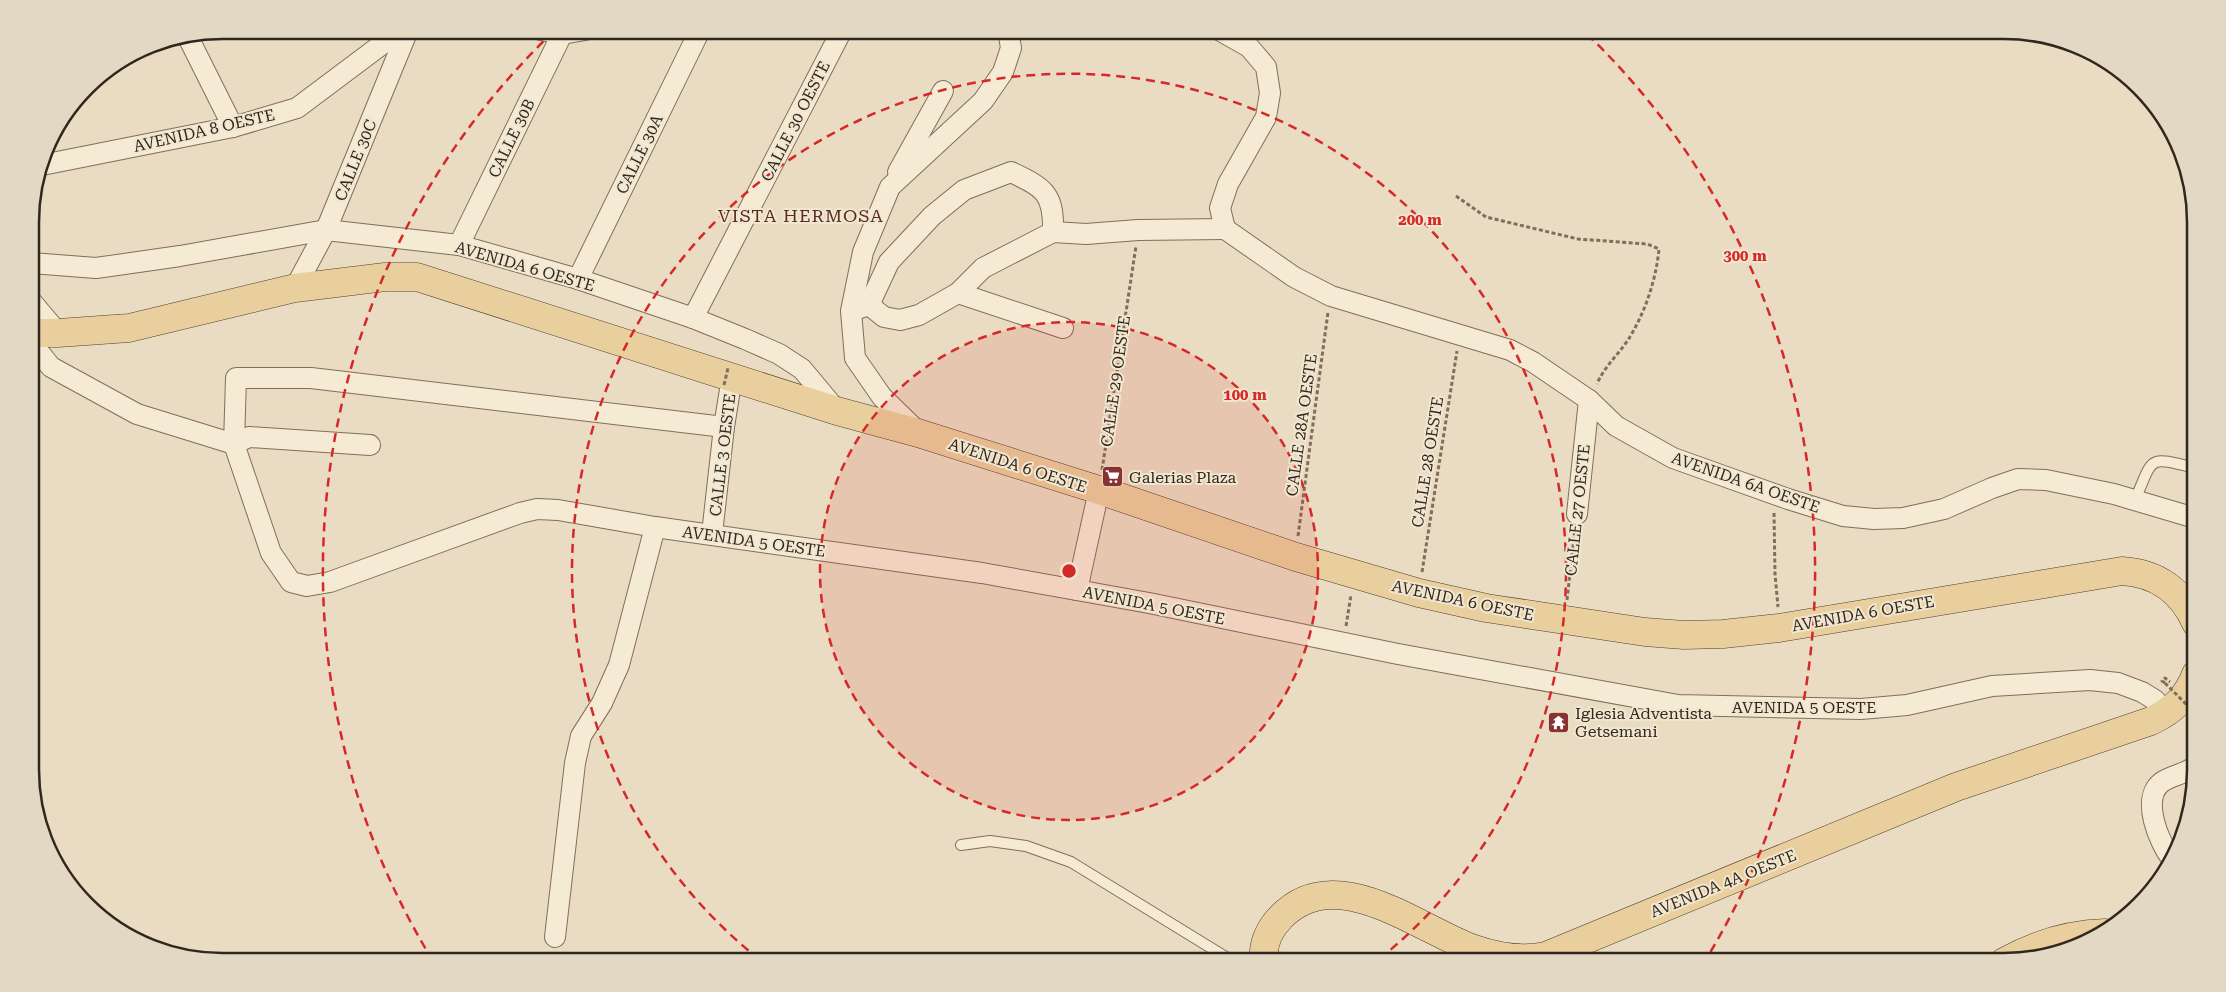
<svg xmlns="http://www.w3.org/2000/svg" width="2226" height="992" viewBox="0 0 2226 992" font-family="'Roboto Serif',serif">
  <rect width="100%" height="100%" fill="#e9dcc2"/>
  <path fill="#c1c598" d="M 1057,953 L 1102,962 L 1061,962 Z"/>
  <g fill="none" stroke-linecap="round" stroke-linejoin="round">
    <defs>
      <g id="lane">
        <path d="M 2135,500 C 2154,456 2147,456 2195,468"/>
        <path d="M 961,845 L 990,841 L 1026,846 L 1071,862 L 1229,959 L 1238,962"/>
      </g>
      <g id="street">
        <path d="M 541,30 L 562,34 L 585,30"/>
        <path d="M 1219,30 L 1249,47 L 1266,67 L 1270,93 L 1266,117 L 1228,184 L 1220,208 L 1225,229"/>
        <path d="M 188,37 L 233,127"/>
        <path d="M 42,165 L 233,127 L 297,108 L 401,30"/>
        <path d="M 898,172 L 943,91"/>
        <path d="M 1225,229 L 1294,277 L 1331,296 L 1510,350 L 1533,362 L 1589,400 L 1616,426 L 1673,458 L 1788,499 L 1843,516 L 1874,519 L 1903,518 L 1944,509 L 1992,488 L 2018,479 L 2046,480 L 2114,494 L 2195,518"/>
        <path d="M 459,245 L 562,34 L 562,30"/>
        <path d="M 31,263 L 96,268 L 180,256 L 326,230 L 459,245 L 578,279 L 693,318 L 745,339 L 779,354 L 802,369 L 837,411"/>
        <path d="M 578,279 L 700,30"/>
        <path d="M 295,288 L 326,230 L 408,30"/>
        <path d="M 958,293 L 1063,328"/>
        <path d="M 31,301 L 58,333"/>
        <path d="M 869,305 L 884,317 L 900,320 L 919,315 L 958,293 L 983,268 L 1053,232 L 1086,234 L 1138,230 L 1225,229"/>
        <path d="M 857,309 L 869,305 L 889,262 L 932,216 L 964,190 L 1011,172 C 1045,188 1054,194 1053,232"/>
        <path d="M 693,318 L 842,30"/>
        <path d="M 31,342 L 51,367 L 137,414 L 234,444 L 249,437 L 370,445"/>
        <path d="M 724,427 L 311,378 L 236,378 L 234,444 L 271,553 L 291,582 L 307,586 L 330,582 L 520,513 L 537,509 L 558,510 L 655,527 L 982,573 L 1149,603 L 1398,654 L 1678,705 L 1861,709 L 1907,705 L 1992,686 L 2090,680 L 2118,683 L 2142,692 L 2155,700 L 2166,713"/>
        <path d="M 917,431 L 882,397 L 855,358 L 851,311 L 863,252 L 890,187 L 983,101 L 1003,72 L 1011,48 L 1008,30"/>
        <path d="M 1577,514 L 1589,400"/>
        <path d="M 712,534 L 724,427 L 732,377"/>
        <path d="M 1077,590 L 1099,490"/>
        <path d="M 2172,859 C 2159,843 2140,798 2162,782 C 2172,775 2187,774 2196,765"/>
        <path d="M 555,937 L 575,763 L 581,736 L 602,703 L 619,665 L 655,527"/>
      </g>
      <g id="primary">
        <path d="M 31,333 L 58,333 L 129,328 L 295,288 L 385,277 L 417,277 L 837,411 L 918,433 L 1099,490 L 1296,557 L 1419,593 L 1486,608 L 1645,632 L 1684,635 L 1723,634 L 1779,628 L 2122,571 C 2157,573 2182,591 2196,623"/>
        <path d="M 1264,962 C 1262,945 1269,929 1281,917 C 1336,860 1418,929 1474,949 C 1497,957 1522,961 1546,956 L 1956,787 L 2151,721 C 2174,710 2187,697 2196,674"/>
        <path d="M 2004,962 C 2036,944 2069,934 2105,933"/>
      </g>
    </defs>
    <use href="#lane" stroke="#816e5b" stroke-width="12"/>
    <use href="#street" stroke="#816e5b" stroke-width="22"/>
    <use href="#primary" stroke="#4f3d2f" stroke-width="29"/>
    <g stroke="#816e5b" stroke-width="3" stroke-dasharray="4 2.5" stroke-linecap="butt">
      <path d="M 1456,196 L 1486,217 L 1578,239 L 1647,244 L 1659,249 C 1656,280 1645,313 1628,340 C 1618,355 1604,367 1597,384"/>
      <path d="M 1102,470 L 1136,246"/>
      <path d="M 1774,513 L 1775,574 L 1778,607"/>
      <path d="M 1298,536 L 1328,312"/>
      <path d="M 1422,572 L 1457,351"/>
      <path d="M 1567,600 L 1575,529"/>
      <path d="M 1346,626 L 1351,595"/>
      <path d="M 2165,683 L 2162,681 L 2165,678 L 2170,682"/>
    </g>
    <use href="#lane" stroke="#f5ead4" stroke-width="10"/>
    <use href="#street" stroke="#f5ead4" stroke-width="20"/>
    <use href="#primary" stroke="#e9cf9d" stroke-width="28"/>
    <g stroke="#816e5b" stroke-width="3" stroke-dasharray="4 2.5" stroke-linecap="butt">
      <path d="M 724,385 L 728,368"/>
      <path d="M 2165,683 L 2195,713"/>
    </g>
  </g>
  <circle cx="1069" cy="571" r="249" fill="#d62828" fill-opacity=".12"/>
  <g fill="none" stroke="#d62828" stroke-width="2.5" stroke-dasharray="9 6">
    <circle cx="1069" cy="571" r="249"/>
    <path d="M760 960A497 497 0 1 1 1378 960"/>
    <path d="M433 961A746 746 0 0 1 551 34M1587 34A746 746 0 0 1 1705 961"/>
  </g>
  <defs>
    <symbol id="supermarket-square" viewBox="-11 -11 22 22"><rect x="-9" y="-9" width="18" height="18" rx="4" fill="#893234" stroke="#f1e7d1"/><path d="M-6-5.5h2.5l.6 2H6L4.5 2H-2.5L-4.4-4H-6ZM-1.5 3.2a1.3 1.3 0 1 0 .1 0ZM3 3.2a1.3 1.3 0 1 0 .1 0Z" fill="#fff"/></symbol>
    <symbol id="temple-square" viewBox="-11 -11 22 22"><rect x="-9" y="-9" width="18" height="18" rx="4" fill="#893234" stroke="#f1e7d1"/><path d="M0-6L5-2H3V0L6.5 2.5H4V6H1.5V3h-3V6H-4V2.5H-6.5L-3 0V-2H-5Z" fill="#fff"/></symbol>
  </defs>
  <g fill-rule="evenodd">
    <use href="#supermarket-square" x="1100" y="464" width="25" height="25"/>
    <use href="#temple-square" x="1546" y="710" width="25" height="25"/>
  </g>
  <g text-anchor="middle" stroke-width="4" stroke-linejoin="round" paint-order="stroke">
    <g font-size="16" fill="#32271e" stroke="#f1e7d1">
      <text transform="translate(795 121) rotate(-63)" y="6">CALLE 30 OESTE</text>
      <text transform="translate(204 130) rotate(-13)" y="6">AVENIDA 8 OESTE</text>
      <text transform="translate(511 138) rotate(-64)" y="6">CALLE 30B</text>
      <text transform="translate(639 154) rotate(-64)" y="6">CALLE 30A</text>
      <text transform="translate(355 160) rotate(-68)" y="6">CALLE 30C</text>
      <text transform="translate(525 266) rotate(16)" y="6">AVENIDA 6 OESTE</text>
      <text transform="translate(1115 381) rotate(-82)" y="6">CALLE 29 OESTE</text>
      <text transform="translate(1301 425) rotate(-82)" y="6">CALLE 28A OESTE</text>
      <text transform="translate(722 455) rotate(-83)" y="6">CALLE 3 OESTE</text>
      <text transform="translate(1427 462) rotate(-81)" y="6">CALLE 28 OESTE</text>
      <text transform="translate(1018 465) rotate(18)" y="6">AVENIDA 6 OESTE</text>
      <text transform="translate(1746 482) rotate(19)" y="6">AVENIDA 6A OESTE</text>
      <text transform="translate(1577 510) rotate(-84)" y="6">CALLE 27 OESTE</text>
      <text transform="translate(754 541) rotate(8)" y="6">AVENIDA 5 OESTE</text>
      <text transform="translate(1463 600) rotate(12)" y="6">AVENIDA 6 OESTE</text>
      <text transform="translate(1154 605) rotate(11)" y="6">AVENIDA 5 OESTE</text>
      <text transform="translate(1863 613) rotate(-10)" y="6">AVENIDA 6 OESTE</text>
      <text x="1804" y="713">AVENIDA 5 OESTE</text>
      <text transform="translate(1723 883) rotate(-22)" y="6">AVENIDA 4A OESTE</text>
    </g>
    <g font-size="16" fill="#32271e" stroke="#f1e7d1" text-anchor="start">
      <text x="1129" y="483">Galerias Plaza</text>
      <text x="1575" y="719">Iglesia Adventista<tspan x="1575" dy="18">Getsemani</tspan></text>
    </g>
    <g font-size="18" letter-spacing="1" fill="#5a2c22" stroke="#f1e7d1">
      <text x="801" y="222">VISTA HERMOSA</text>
    </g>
  </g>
  <path d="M0 0H2226V992H0ZM222 39H2004A183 183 0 0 1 2187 222V770A183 183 0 0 1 2004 953H222A183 183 0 0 1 39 770V222A183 183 0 0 1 222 39Z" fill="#e2d8c3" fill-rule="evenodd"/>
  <path fill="none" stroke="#32271e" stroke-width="2.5" d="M222 39H2004A183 183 0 0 1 2187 222V770A183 183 0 0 1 2004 953H222A183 183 0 0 1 39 770V222A183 183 0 0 1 222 39Z"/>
  <circle cx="1069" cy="571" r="8" fill="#d62828" stroke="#f1e7d1" stroke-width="2.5"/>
  <g font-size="15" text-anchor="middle" font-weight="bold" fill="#d62828" stroke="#f1e7d1" stroke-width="4" stroke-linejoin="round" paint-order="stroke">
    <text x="1420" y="225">200 m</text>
    <text x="1745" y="261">300 m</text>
    <text x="1245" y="400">100 m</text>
  </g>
</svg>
